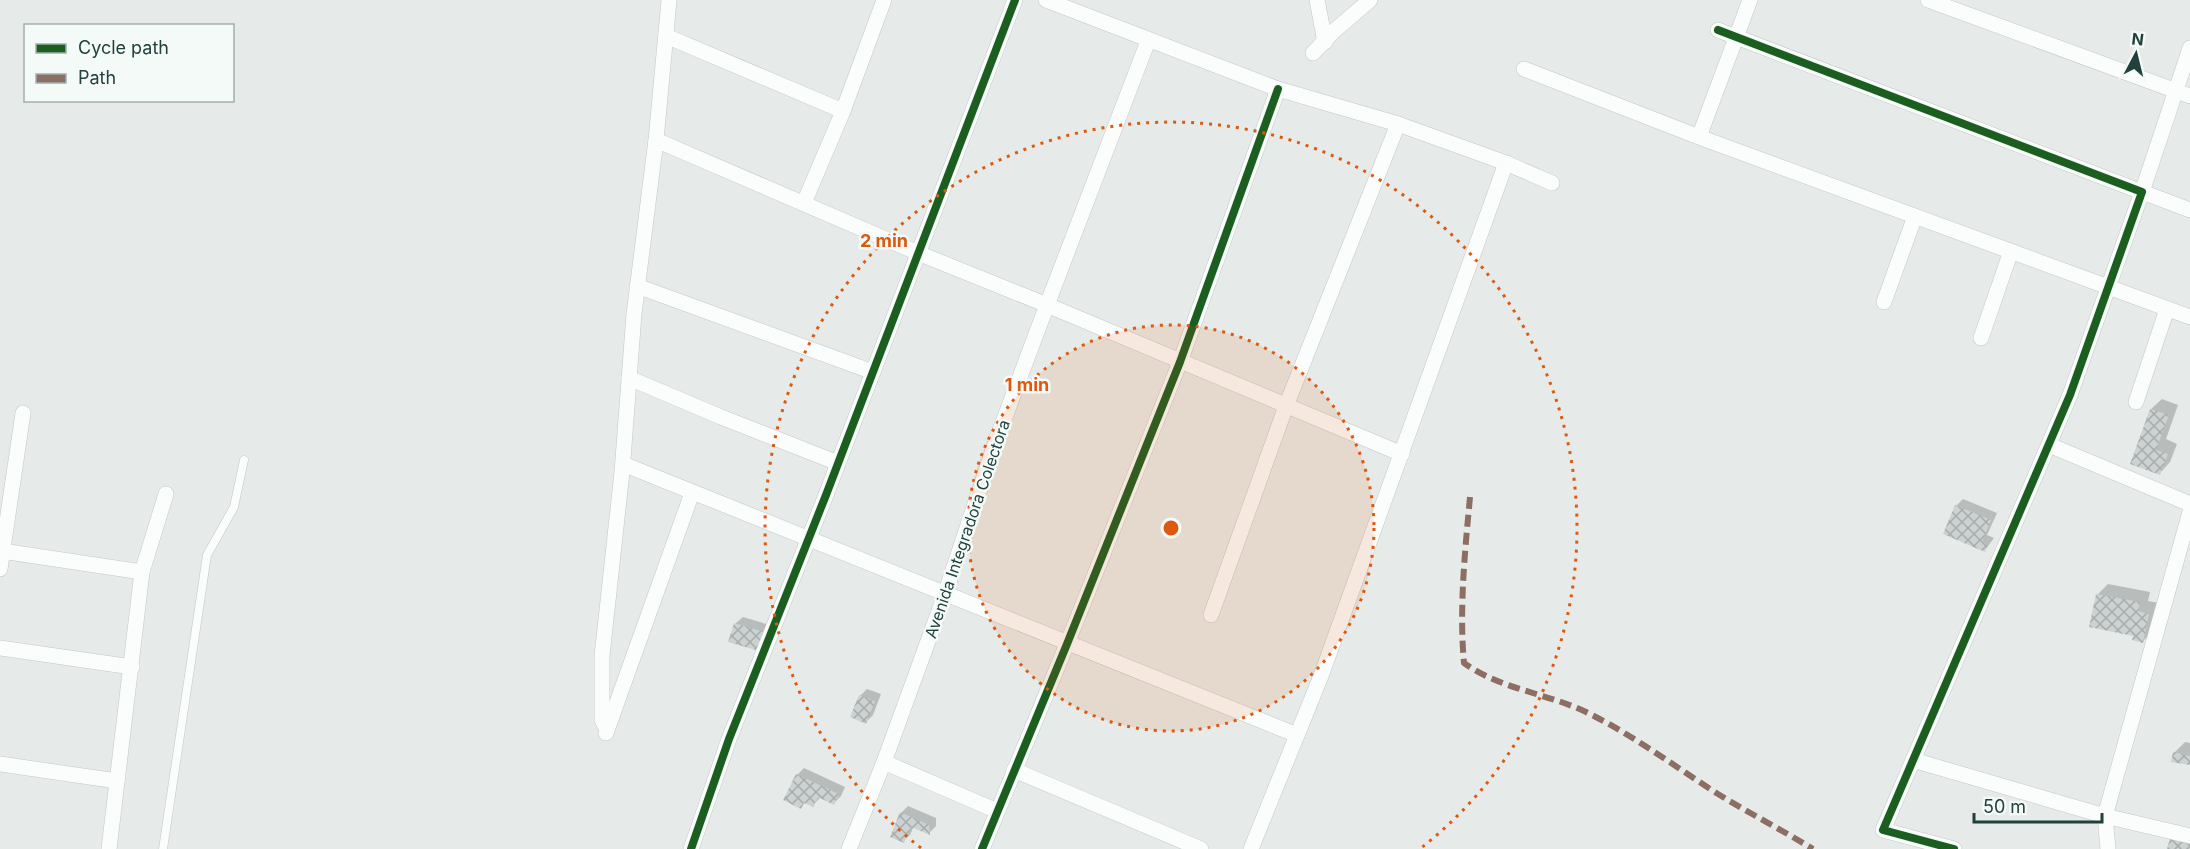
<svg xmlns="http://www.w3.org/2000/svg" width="2190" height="849" viewBox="0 0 2190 849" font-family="Inter,sans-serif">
  <defs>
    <pattern id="building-cross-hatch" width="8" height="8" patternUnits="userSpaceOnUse" patternTransform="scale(1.5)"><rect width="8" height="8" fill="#ccd2d1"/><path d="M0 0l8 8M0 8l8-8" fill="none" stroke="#a5acab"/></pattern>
  </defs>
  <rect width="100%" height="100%" fill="#e6ebe9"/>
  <g fill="#0003">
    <path d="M 2162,399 L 2178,405 L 2166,439 L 2177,444 L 2170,462 L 2160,473 L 2132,463 L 2151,409 Z"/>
    <path d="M 1963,499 L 1997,513 L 1987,535 L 1994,538 L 1985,550 L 1956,506 Z"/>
    <path d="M 2108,584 L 2150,592 L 2148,601 L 2159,603 L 2154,630 L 2143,641 L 2135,635 L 2091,626 L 2098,594 Z"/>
    <path d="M 743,617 L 770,625 L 765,643 L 730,641 L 736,623 Z"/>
    <path d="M 867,689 L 881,694 L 873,715 L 866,722 L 860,696 Z"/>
    <path d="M 2185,742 L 2190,743 L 2190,764 L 2174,753 Z"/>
    <path d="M 804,768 L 845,787 L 841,796 L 834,803 L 821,797 L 813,805 L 805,802 L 801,807 L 797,775 Z"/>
    <path d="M 908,806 L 936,818 L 936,826 L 929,833 L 914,826 L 910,835 L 903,841 L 901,813 Z"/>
  </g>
  <g fill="url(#building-cross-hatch)">
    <path d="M 2150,409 L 2169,415 L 2156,450 L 2168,454 L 2160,475 L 2130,464 Z"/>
    <path d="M 1955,505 L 1991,520 L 1982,542 L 1988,545 L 1985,552 L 1943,534 Z"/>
    <path d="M 2096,594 L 2140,602 L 2138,611 L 2149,614 L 2143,643 L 2132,640 L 2133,636 L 2089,627 Z"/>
    <path d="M 734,623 L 764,632 L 759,651 L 728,642 Z"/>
    <path d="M 859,695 L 875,701 L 866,724 L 850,717 Z"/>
    <path d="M 2173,752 L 2190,756 L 2190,765 L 2171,762 Z"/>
    <path d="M 796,774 L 839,794 L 834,805 L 818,797 L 813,807 L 804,803 L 801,809 L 783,800 Z"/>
    <path d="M 900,812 L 929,825 L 930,835 L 911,827 L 904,843 L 890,837 Z"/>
    <path d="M 2170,838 L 2190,844 L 2190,849 L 2167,849 Z"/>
  </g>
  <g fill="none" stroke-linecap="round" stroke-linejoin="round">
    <defs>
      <path id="service" d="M 163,849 L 207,555 L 234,507 L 244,460"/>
      <g id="minor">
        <path d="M 1046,0 L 1278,89 L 1398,124 L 1506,163 L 1552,183"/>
        <path d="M 1317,0 L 1325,42"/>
        <path d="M 1928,0 L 2190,96"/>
        <path d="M 1718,30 L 2142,192 L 2070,395 L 1883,830 L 1954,849"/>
        <path d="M 666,36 L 843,111"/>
        <path d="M 2190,48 L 2142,192 L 2190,210"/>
        <path d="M 1313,53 L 1334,31 L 1370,0"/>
        <path d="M 1524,69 L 1699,137 L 2190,317"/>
        <path d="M 1699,137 L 1750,0"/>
        <path d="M 656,140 L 918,253 L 1047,305 L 1402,454"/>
        <path d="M 804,203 L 843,111 L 884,0"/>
        <path d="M 637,286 L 873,372"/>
        <path d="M 1884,302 L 1915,216"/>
        <path d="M 1981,338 L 2011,251"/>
        <path d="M 629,378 L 721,417 L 838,463"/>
        <path d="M 2136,402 L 2167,309"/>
        <path d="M 2049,445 L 2190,504"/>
        <path d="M 623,464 L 1297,735"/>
        <path d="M 2,551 L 142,572"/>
        <path d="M 0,569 L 23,413"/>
        <path d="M 1211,615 L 1286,406 L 1398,124"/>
        <path d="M 0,648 L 132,667"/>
        <path d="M 607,730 L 602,720 L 602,656 L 622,472 L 634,314 L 656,140 L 669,0"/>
        <path d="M 606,733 L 692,493"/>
        <path d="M 1913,760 L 2105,816 L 2190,836"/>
        <path d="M 884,762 L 997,811"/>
        <path d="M 0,764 L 117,781"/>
        <path d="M 1014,770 L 1201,849"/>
        <path d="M 109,849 L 142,572 L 166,494"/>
        <path d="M 691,849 L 729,739 L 826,495 L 1015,0"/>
        <path d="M 849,849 L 884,762 L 943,600 L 996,441 L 1047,305 L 1148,41"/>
        <path d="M 982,849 L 1067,644 L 1180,362 L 1278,89"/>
        <path d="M 1251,849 L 1321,676 L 1506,163"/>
        <path d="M 2108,849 L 2105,816 L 2190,512"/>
      </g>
    </defs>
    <use href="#service" stroke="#c3c8c6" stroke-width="9"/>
    <use href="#minor" stroke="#c3c8c6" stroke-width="16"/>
    <use href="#service" stroke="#fbfcfc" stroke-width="8"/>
    <use href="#minor" stroke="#fbfcfc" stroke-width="15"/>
    <path stroke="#8d6e63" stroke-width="6" stroke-dasharray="12 6" stroke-linecap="butt" d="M 1470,497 C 1465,551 1459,608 1464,663 C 1500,689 1546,693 1586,712 C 1633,735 1674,766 1718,794 C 1749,813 1782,830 1813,849"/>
    <defs>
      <g id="cycleway">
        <path d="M 1718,30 L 2142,192 L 2070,395 L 1883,830 L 1954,849"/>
        <path d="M 691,849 L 729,739 L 826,495 L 1015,0"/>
        <path d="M 982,849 L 1067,644 L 1180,362 L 1278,89"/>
      </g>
    </defs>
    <use href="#cycleway" stroke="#f4faf8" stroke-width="11"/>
    <use href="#cycleway" stroke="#1b5e20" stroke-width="8"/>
  </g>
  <circle cx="1171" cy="528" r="203" fill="#de580e" fill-opacity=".12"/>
  <g fill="none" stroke="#de580e" stroke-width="3" stroke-dasharray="3 6">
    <circle cx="1171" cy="528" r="203"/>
    <path d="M921 848A406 406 0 1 1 1421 848"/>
  </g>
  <g text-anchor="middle" stroke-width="5" stroke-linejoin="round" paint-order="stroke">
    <g font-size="16" fill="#21413c" stroke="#f4faf8">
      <text transform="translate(967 529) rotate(-71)" y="6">Avenida Integradora Colectora</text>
    </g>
  </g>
  <circle cx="1171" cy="528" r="9" fill="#de580e" stroke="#f4faf8" stroke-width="3"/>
  <g font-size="18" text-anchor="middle" font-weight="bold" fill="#de580e" stroke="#f4faf8" stroke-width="5" stroke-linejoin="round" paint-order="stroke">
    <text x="884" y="247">2 min</text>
    <text x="1027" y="391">1 min</text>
  </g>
  <rect x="24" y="24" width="210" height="78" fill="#f4faf8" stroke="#a0b0ad" stroke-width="1.5"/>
  <rect x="36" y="44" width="30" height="9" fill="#1b5e20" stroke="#a0b0ad" stroke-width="1.5"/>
  <text x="78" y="54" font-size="18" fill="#21413c">Cycle path</text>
  <rect x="36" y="74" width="30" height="9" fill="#8d6e63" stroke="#a0b0ad" stroke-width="1.5"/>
  <text x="78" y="84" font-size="18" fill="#21413c">Path</text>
  <g transform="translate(2136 54) rotate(7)" stroke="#f4faf8" stroke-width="4.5" paint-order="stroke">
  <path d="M0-4.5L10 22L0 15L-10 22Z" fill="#21413c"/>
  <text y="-9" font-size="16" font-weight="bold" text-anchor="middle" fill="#21413c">N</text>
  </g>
  <path d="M1974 813v9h128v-9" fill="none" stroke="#21413c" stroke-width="3"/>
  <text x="1983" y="813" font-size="18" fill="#21413c" stroke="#f4faf8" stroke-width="4.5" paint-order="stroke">50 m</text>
</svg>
